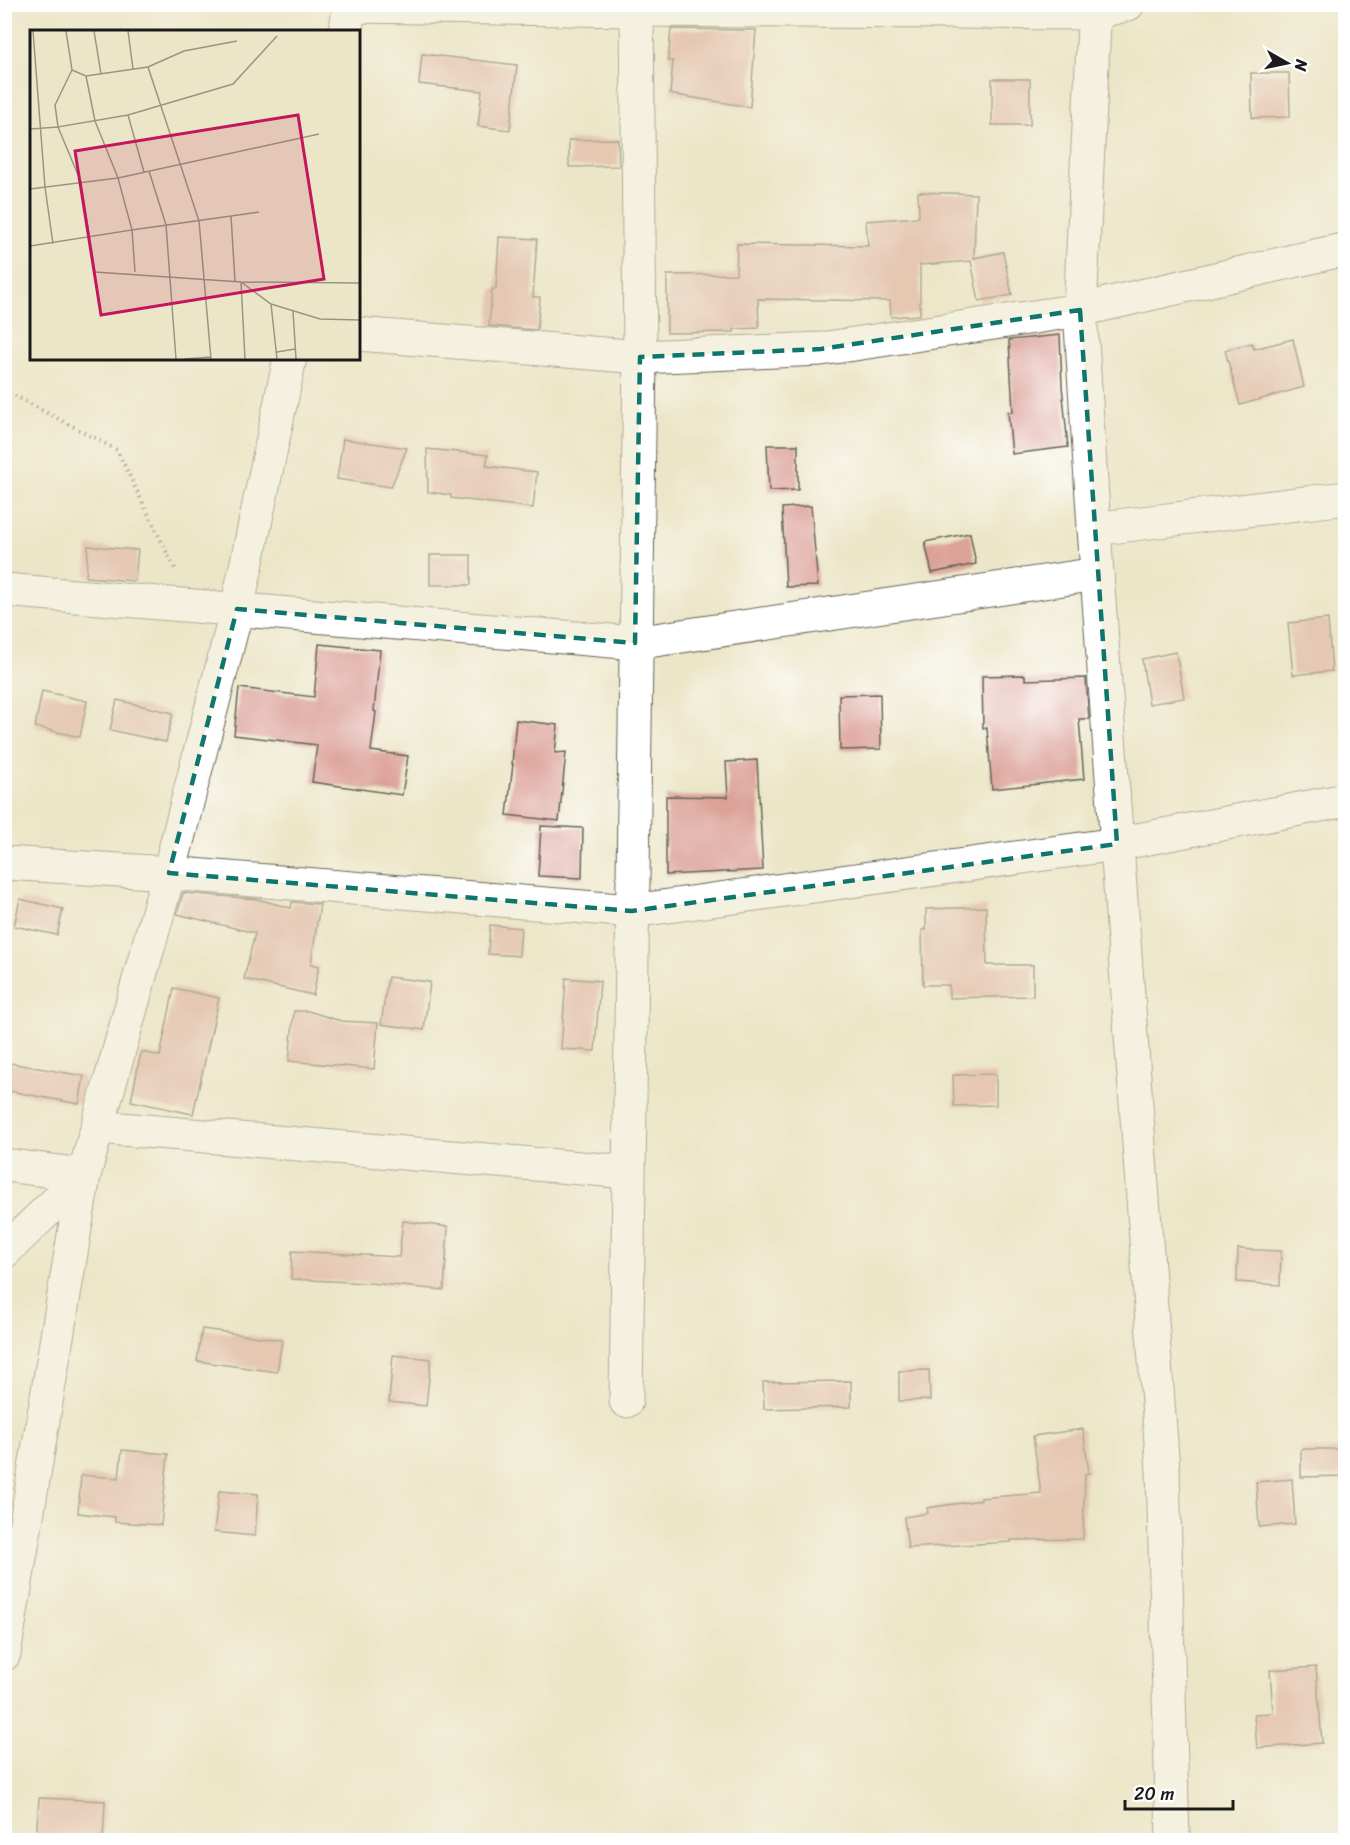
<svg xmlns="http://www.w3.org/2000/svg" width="1350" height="1845" viewBox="0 0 1350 1845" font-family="Sriracha,sans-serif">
  <rect width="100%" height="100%" fill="#fff"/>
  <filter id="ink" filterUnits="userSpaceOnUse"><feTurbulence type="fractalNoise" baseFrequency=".0167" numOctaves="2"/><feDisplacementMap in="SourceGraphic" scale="12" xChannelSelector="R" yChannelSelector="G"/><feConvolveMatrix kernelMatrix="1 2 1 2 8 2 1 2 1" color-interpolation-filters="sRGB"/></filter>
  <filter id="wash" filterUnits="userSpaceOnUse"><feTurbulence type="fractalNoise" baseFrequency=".008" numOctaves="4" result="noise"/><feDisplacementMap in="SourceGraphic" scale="24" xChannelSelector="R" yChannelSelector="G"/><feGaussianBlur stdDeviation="1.35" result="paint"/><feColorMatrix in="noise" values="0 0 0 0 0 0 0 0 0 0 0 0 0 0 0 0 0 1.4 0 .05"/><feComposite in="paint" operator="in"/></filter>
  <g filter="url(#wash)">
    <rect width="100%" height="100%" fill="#ece6c8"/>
    <g id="blocks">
      <g fill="#dca298">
        <path d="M 671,29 L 756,30 L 750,107 L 670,94 L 673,61 L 668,61 Z"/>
        <path d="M 422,54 L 517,65 L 510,130 L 478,126 L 482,91 L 419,84 Z"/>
        <path d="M 1251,73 L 1289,73 L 1290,117 L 1252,118 Z"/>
        <rect x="992" y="79" width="38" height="46"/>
        <path d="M 618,139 L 619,166 L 569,167 L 569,140 Z"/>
        <path d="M 918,192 L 976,194 L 974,258 L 1003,252 L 1012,295 L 979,301 L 971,261 L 920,265 L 920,315 L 891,317 L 890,301 L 758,299 L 759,328 L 734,329 L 734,332 L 667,333 L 667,275 L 736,274 L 737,244 L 868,246 L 866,221 L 919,217 Z"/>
        <path d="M 499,237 L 537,239 L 533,297 L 540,297 L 537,330 L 489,326 L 492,289 L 496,289 Z"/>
        <path d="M 1060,335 L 1062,386 L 1068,447 L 1012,454 L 1008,412 L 1013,412 L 1009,340 Z"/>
        <path d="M 1293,339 L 1304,387 L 1240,405 L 1225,350 L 1252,343 L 1254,349 Z"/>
        <path d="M 343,439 L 407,448 L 391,487 L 337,479 Z"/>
        <path d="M 767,445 L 798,445 L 798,490 L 769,491 Z"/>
        <path d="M 427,449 L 488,455 L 486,466 L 537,472 L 533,508 L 451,498 L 451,495 L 428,492 Z"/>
        <path d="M 811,506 L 818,586 L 786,587 L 782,508 Z"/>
        <path d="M 970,533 L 976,564 L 932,573 L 925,542 Z"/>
        <path d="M 88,546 L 138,550 L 135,581 L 86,577 Z"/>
        <rect x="430" y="555" width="41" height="30"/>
        <path d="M 1328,619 L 1332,671 L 1293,675 L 1288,623 Z"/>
        <path d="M 319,644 L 380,650 L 374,711 L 376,712 L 371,751 L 408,756 L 402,795 L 312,782 L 317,745 L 234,735 L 239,688 L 314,697 Z"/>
        <path d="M 1176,652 L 1184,698 L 1149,704 L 1142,659 Z"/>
        <path d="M 1025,675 L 1025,680 L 1086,678 L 1089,719 L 1079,719 L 1084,779 L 992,789 L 987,728 L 983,728 L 982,676 Z"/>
        <path d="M 42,691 L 87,701 L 80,737 L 35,727 Z"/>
        <path d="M 880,694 L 881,749 L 840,750 L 839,695 Z"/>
        <path d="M 117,700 L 173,713 L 166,742 L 110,730 Z"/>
        <path d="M 516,720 L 558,725 L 555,753 L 566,752 L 559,821 L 507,815 L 513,764 L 512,764 Z"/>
        <path d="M 757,760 L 763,870 L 666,875 L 666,796 L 728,797 L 726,762 Z"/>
        <path d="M 541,826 L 583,828 L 582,878 L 538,876 Z"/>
        <path d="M 183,893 L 257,899 L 291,908 L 292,902 L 320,904 L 311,964 L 319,966 L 313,995 L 244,979 L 255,933 L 177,914 Z"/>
        <path d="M 20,899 L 63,909 L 57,935 L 14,926 Z"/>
        <path d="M 986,907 L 987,965 L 1033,965 L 1033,996 L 949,998 L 949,985 L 923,985 L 922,930 L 926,930 L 926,909 Z"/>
        <path d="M 490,925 L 521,928 L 519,956 L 488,954 Z"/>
        <path d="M 388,977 L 430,982 L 424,1030 L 381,1024 Z"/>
        <path d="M 566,978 L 600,981 L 595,1051 L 561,1049 Z"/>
        <path d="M 174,988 L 219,998 L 193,1114 L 131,1101 L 141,1052 L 160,1056 Z"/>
        <path d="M 294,1011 L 308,1011 L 341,1021 L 378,1023 L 374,1069 L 289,1061 Z"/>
        <path d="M 4,1062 L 84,1076 L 79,1104 L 4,1090 Z"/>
        <path d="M 996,1074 L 996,1105 L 954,1106 L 953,1075 Z"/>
        <path d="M 403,1221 L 448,1227 L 444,1290 L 369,1283 L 291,1279 L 292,1251 L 399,1257 Z"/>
        <path d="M 1238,1249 L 1281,1251 L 1280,1285 L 1237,1282 Z"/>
        <path d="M 202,1329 L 282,1340 L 277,1372 L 197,1361 Z"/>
        <path d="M 393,1355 L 431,1359 L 426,1406 L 389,1402 Z"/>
        <path d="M 929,1370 L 930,1400 L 899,1401 L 899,1371 Z"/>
        <path d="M 851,1381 L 851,1407 L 764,1409 L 763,1382 Z"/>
        <path d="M 1083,1429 L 1089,1473 L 1085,1474 L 1083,1539 L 1011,1540 L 1011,1542 L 908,1548 L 904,1517 L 928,1513 L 927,1508 L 981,1500 L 981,1498 L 1041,1493 L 1033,1436 Z"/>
        <path d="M 1301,1449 L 1346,1449 L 1346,1476 L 1301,1477 Z"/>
        <path d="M 122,1450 L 168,1454 L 161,1525 L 115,1522 L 115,1517 L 78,1513 L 81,1475 L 119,1478 Z"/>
        <path d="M 1292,1479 L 1295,1524 L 1259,1527 L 1256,1482 Z"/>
        <path d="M 219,1491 L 258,1494 L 255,1536 L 214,1532 Z"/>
        <path d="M 1316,1667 L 1322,1743 L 1257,1748 L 1254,1714 L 1273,1713 L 1270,1670 Z"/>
        <path d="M 39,1798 L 105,1801 L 103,1840 L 36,1840 Z"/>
      </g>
    </g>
  </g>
  <g filter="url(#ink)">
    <use href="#blocks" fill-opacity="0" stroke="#656358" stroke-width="1.5"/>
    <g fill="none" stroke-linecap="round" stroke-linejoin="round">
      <defs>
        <g id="minor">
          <path d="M 637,4 L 640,357 L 821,349 L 1080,310 L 1346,249"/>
          <path d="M 1095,4 L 1080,310 L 1097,574 L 1163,1470 L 1173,1840"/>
          <path d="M 345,32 L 350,6 L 638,10 L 1094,13 L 1128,4"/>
          <path d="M 358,334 L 640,357 L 626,1401"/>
          <path d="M 1094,529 L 1346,498"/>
          <path d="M 4,590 L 635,643 L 1097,574"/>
          <path d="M 4,863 L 169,873 L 632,911 L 1117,844 L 1346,800"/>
          <path d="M 98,1127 L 628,1172"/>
          <path d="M 4,1165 L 84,1175"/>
          <path d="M 4,1252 L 84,1175"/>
          <path d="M 4,1654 L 84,1175 L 169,873 L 237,609 L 290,358"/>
        </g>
      </defs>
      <use href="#minor" stroke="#656358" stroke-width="35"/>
      <path stroke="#656358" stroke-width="4" stroke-dasharray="1.5 4.5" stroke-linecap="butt" d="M 4,390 L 117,450 L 175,569"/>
      <use href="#minor" stroke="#fff" stroke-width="33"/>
    </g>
  </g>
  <path d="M0 0H1350V1845H0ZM 1080,310 L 1117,844 L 632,911 L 169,873 L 237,609 L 635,643 L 640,357 L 821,349 Z" fill="#ece6c8" fill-opacity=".55" fill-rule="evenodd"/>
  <path fill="none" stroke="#0f766e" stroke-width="4.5" stroke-dasharray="12 8" stroke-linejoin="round" d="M 1080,310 L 1117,844 L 632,911 L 169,873 L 237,609 L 635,643 L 640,357 L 821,349 Z"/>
  <g transform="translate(30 30)">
    <rect width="330" height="330" fill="#ece6c8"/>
    <path fill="none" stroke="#999583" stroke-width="1.5" d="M 3,1 L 15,157 L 23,214M 36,1 L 42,40 L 25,75 L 28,97 L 98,85 L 203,54 L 247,6M 64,1 L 71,44M 98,1 L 103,39M 118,37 L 169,191 L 181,329M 42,40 L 56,46 L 118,37 L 154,21 L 207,11M 98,85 L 114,142M 0,99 L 28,97 L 51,152 L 65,242 L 211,252 L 330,253M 119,141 L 136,195 L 146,329M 0,159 L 88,148 L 289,104M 201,186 L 205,251M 0,216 L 102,200 L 88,148 L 65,91 L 56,46M 105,242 L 102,200 L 229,182M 211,252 L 241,274 L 290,289 L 330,290M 211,252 L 215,329M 241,274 L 247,329M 263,281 L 266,329M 247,322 L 265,319M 154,329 L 181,327"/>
    <path fill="#c2185b" fill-opacity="0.15" stroke="#c2185b" stroke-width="3" d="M 268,85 L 294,249 L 71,285 L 45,121 Z"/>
    <rect width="330" height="330" fill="none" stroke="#1c1c1c" stroke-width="3"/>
  </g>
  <rect width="1350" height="1845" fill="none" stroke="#fff" stroke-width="24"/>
  <g transform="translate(1287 63) rotate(99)" stroke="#ffffff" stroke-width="4.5" paint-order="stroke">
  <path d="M0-4.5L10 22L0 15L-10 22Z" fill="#1c1c1c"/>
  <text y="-9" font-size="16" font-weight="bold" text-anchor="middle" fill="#1c1c1c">N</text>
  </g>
  <path d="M1125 1800v9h108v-9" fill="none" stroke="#1c1c1c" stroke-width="3"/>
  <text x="1134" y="1800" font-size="18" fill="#1c1c1c" stroke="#ffffff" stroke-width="4.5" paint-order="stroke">20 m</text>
</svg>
